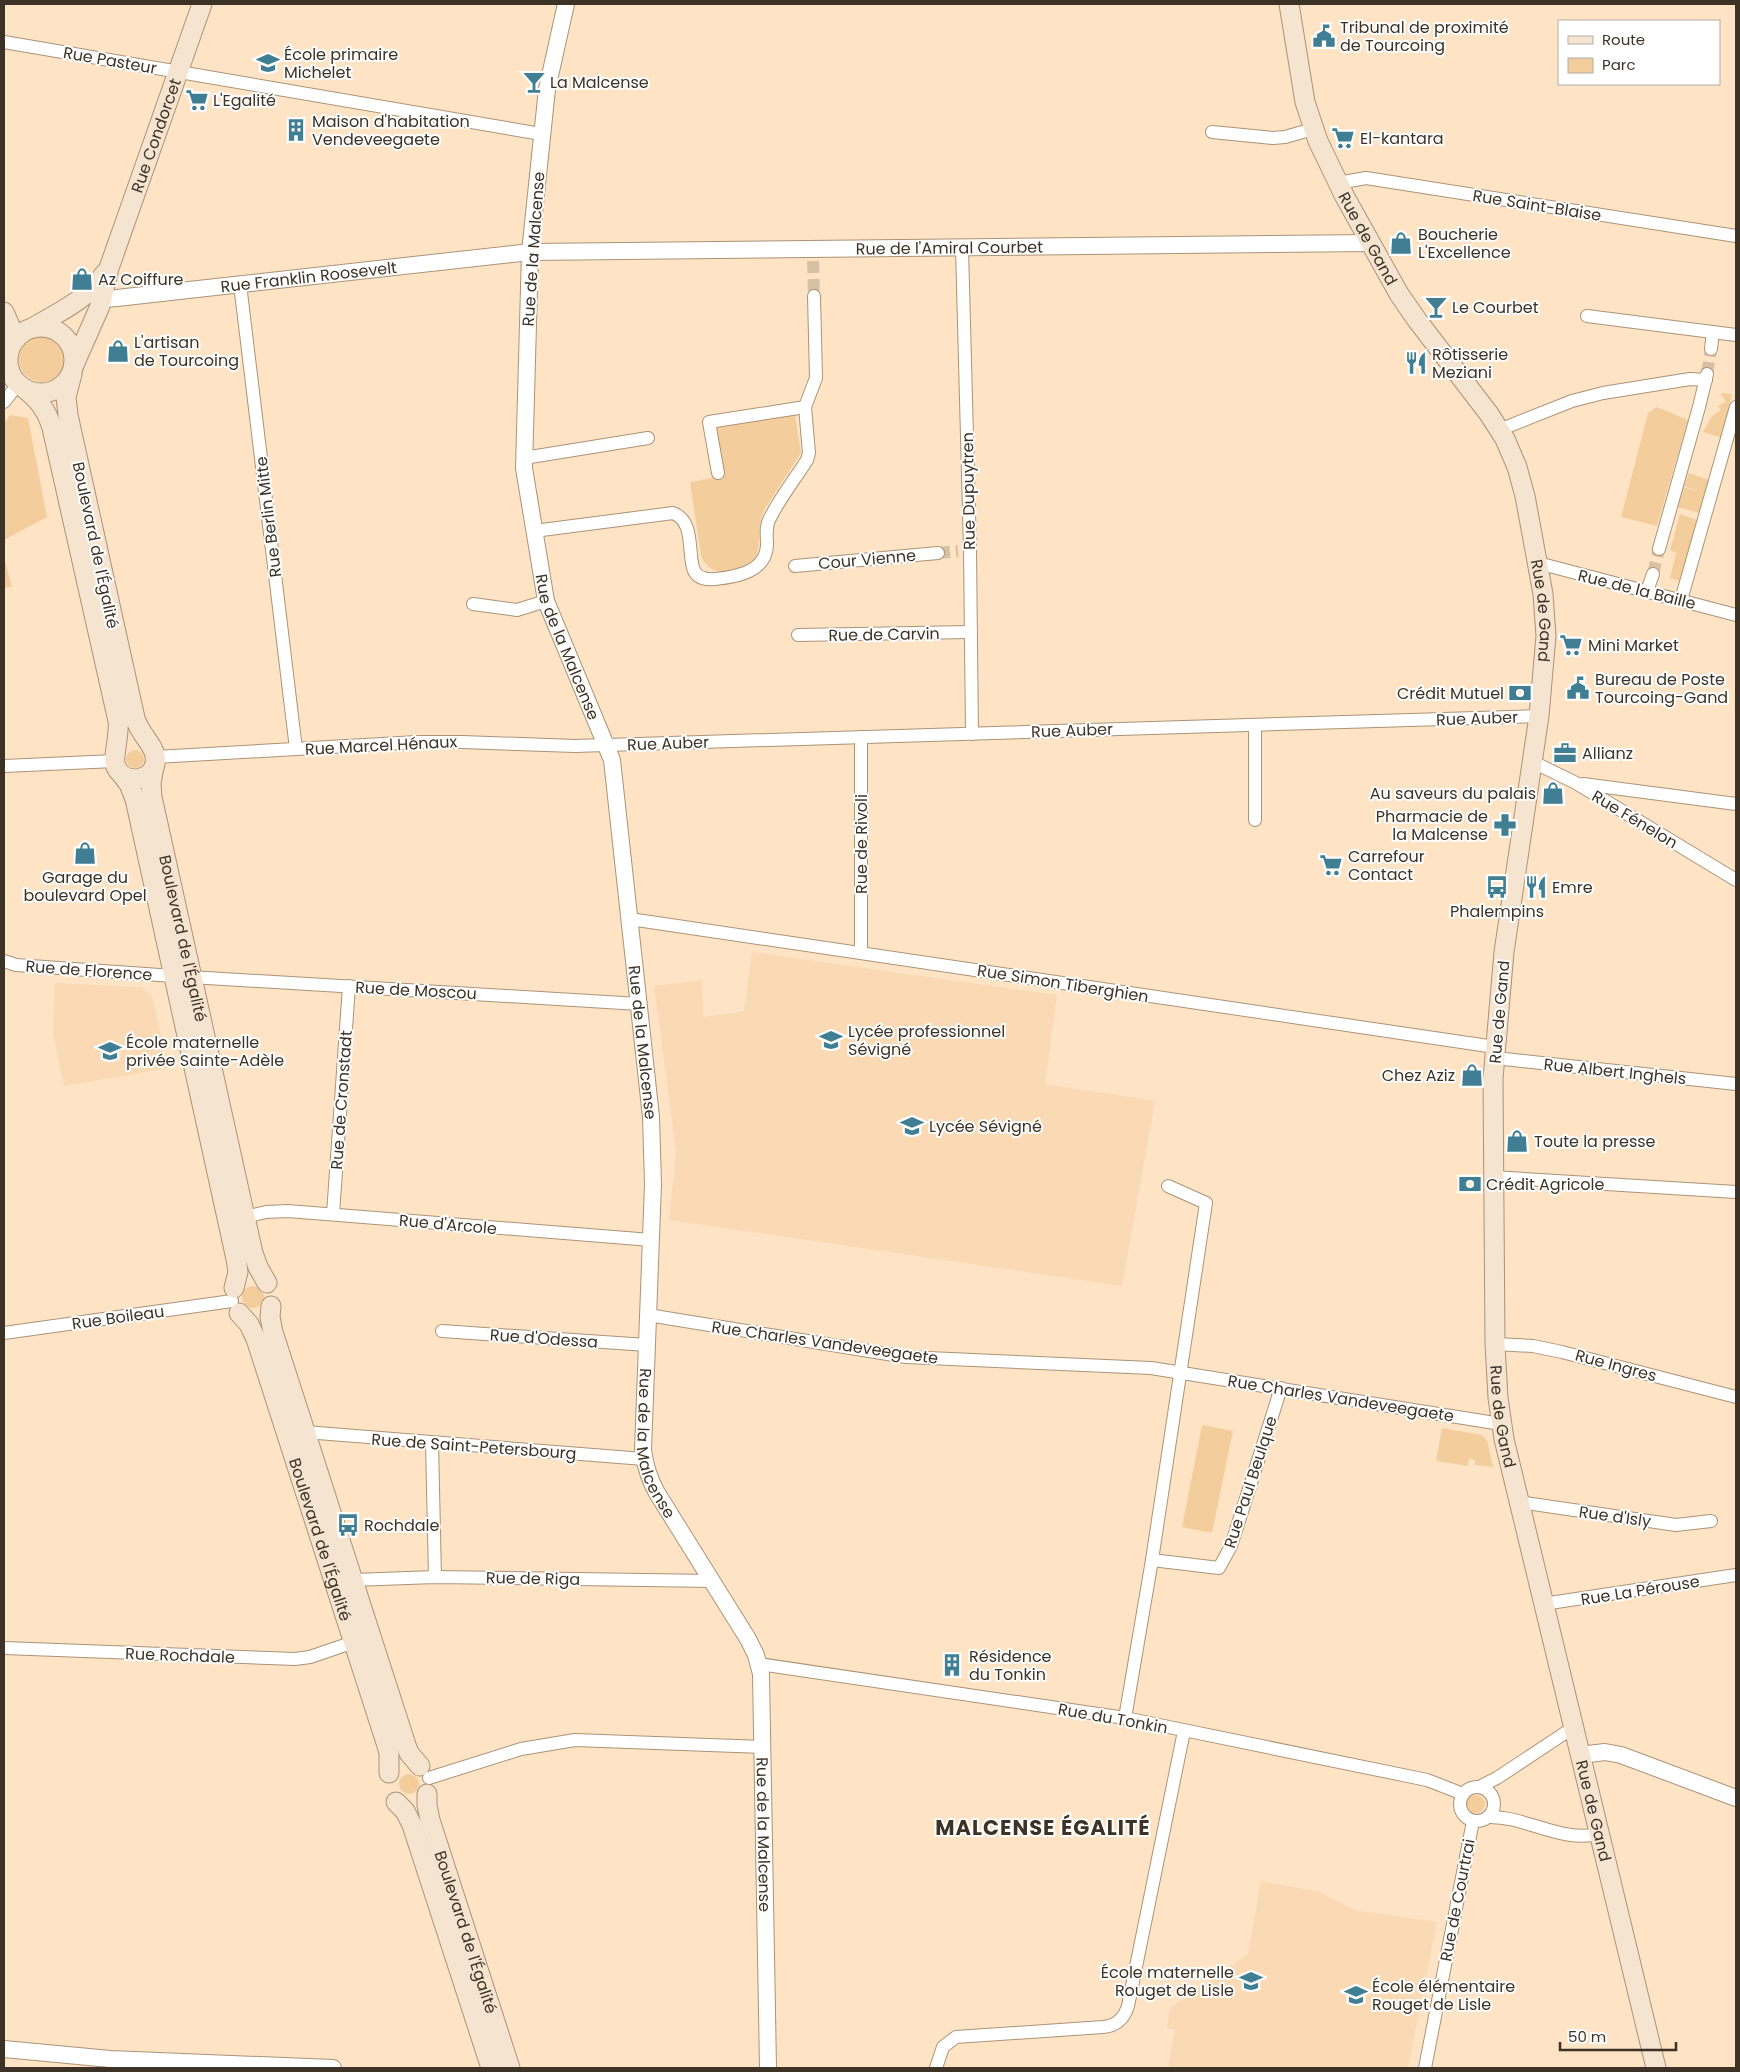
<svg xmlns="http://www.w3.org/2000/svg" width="1740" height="2072" viewBox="0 0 1740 2072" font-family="Poppins,sans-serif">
  <rect width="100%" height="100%" fill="#fee4c5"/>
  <g fill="#f9dab5">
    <path d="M 752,952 L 1057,995 L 1045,1084 L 1155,1101 L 1122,1286 L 669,1220 L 676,1152 L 654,986 L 702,980 L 703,1017 L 744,1011 Z"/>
    <path d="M 55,983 L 141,987 L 152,996 L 168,1068 L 64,1086 L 53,1033 Z"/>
    <path d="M 1261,1881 L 1320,1892 L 1354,1910 L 1437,1922 L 1408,2068 L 1168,2068 L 1175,2030 L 1167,2028 L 1170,2008 L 1248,1954 Z"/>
  </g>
  <g fill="#f4cd9c">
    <circle cx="42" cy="359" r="23"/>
    <path d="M 1723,393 L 1732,394 L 1722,438 L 1703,432 L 1712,416 L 1721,410 L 1718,406 L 1726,402 L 1721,394 Z"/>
    <path d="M 1657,407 L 1688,420 L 1657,526 L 1621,517 L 1648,413 Z"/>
    <path d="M 795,414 L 801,453 L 764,510 C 751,545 774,565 722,571 C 712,572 705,565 701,556 L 690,482 L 723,476 L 717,428 L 723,424 Z"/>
    <path d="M 10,415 L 28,418 L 47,517 L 4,540 L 4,424 Z"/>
    <path d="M 1689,473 L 1709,480 L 1700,513 L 1677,507 L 1683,487 L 1700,492 L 1684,486 Z"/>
    <path d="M 1680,514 L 1697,520 L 1680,581 L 1670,578 L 1676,553 L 1670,550 Z"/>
    <path d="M 4,557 L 12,587 L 4,588 Z"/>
    <circle cx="135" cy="759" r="9"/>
    <circle cx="253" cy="1297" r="11"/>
    <path d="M 1202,1425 L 1233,1431 L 1212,1533 L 1182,1527 Z"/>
    <path d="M 1442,1428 L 1482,1435 L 1487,1440 L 1493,1467 L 1475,1465 L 1475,1460 L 1469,1459 L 1468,1466 L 1436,1461 Z"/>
    <circle cx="409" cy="1784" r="10"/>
    <circle cx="1476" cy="1804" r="9"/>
  </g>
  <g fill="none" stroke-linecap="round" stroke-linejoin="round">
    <g stroke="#d7c1a5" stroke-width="12" stroke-dasharray="12 6" stroke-linecap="butt">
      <path d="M 813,261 L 814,296"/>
      <path d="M 1707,374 L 1711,349"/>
      <path d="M 938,553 L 958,551"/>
      <path d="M 1653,574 L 1659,549"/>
    </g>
    <defs>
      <g id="minor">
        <path d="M 4,42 L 541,134"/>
        <path d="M 1212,132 L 1273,138 L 1285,137 L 1313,129"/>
        <path d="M 1338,183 L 1366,178 L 1736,236"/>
        <path d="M 962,248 L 970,550 L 972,734"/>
        <path d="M 240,284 L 296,749"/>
        <path d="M 1587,316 L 1736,335"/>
        <path d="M 1711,349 L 1713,332"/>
        <path d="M 4,402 L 18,384"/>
        <path d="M 1499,430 L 1572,401 L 1603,393 L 1690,379 L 1706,380"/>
        <path d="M 524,458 L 648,438"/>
        <path d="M 718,473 L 709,422 L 805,407"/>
        <path d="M 534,531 L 673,513 C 694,521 688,549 693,568 C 696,578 705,580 715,579 C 736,577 766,572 767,545 C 767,535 765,527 770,518 C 780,498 795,479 807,460 L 809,453 L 805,407 L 816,378 L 814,296"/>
        <path d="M 1659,549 L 1699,407 L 1707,374"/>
        <path d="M 1538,563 L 1736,615"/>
        <path d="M 795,566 L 938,553"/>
        <path d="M 1647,591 L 1653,574"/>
        <path d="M 1681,600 L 1736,407"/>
        <path d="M 473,604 L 517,610 L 546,601"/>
        <path d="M 798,635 L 971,632"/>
        <path d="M 1255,725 L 1255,820"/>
        <path d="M 156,757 L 417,742 L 462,742 L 575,746 L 1539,716"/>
        <path d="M 1533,762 L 1576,783 L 1736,880"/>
        <path d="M 4,766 L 115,761"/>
        <path d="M 1583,784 L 1736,804"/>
        <path d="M 630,919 L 1495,1047"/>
        <path d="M 861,952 L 861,737"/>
        <path d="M 4,961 L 16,965 L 174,976 L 639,1004"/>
        <path d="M 1495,1058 L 1736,1084"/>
        <path d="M 1493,1177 L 1736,1192"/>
        <path d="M 333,1214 L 349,986"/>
        <path d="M 245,1217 L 266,1212 L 288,1211 L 651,1240"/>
        <path d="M 648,1315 L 906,1357 L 1151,1368 L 1501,1424"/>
        <path d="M 442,1331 L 647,1345"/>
        <path d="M 4,1333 L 232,1301"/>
        <path d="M 1495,1344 L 1533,1346 L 1562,1352 L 1736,1397"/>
        <path d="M 305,1432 L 644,1459"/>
        <path d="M 432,1443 L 435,1577"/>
        <path d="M 1519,1502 L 1676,1525 L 1711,1521"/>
        <path d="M 1152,1560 L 1219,1568 L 1231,1546 L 1281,1388"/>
        <path d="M 353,1580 L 435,1577 L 713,1581"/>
        <path d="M 1543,1604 L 1736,1575"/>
        <path d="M 4,1648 L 295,1659 L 310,1657 L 354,1642"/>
        <path d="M 759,1664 L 1125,1718 L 1427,1780 L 1463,1794"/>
        <path d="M 1125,1718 L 1152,1560 L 1206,1203 L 1168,1186"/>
        <path d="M 429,1778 L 521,1749 L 575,1740 L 763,1747"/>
        <path d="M 1479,1787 L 1497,1778 L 1574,1727"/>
        <circle cx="1477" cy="1804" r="17"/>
        <path d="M 1488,1817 C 1526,1816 1561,1843 1599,1834"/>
        <path d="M 936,2068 L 943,2047 L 956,2037 L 1103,2027 C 1116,2026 1124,2019 1128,2006 L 1184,1731"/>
        <path d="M 1425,2068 L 1473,1821"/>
      </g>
      <g id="tertiary">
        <path id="s1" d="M 566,4 L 547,89 L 530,252 L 524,468 L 546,601 L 612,760 L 651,1117 L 653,1184 L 643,1450 C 645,1465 649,1479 657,1493 L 748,1639 L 756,1655 L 761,1674 L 768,2068"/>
        <path id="s2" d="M 91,294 L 102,299 L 117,298 L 530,252 L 1370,243"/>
        <path d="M 4,365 L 10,373"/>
        <path d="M 1580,1755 L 1605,1752 L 1621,1755 L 1736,1798"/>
        <path d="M 4,2049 L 110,2059 L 333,2068"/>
      </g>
      <g id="secondary">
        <path id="s3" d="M 1289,4 L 1305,102 L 1318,141 L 1345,197 L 1399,294 L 1417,320 L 1489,414 L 1505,439 L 1517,467 L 1525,496 L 1543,594 L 1546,636 L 1539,716 L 1504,952 L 1493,1079 L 1495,1344 L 1498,1398 L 1504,1439 L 1656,2068"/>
        <path d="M 4,312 L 16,339"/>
        <circle cx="41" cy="360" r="33"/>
        <path d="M 32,328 C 59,312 87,300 105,273"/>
        <path id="s4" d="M 74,365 L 100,306 L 109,268 L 202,4"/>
        <path d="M 25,389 C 39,400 47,411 52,428 L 118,721 C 120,734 112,758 116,767 C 126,788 159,779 155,756 C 154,745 139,733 135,718 L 68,415 L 66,397 L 72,374"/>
        <path id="s5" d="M 154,767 L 151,783 L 152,797 L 253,1253 L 258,1267 L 267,1283"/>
        <path d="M 122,775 L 129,784 L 135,799 L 236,1259 L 238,1272 L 234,1288"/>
        <path d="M 271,1306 L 270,1317 L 273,1332 L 406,1745 L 409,1753 L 420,1766"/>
        <path id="s6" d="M 239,1313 L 249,1324 L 256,1339 L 389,1752 L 389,1773"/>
        <path id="s7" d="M 427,1794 L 427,1805 L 430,1820 L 510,2068"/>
        <path d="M 396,1802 L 405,1811 L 412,1825 L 491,2068"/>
      </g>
    </defs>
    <use href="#minor" stroke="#ab9376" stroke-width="14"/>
    <use href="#tertiary" stroke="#ab9376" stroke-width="18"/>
    <use href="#secondary" stroke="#ab9376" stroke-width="21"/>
    <use href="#minor" stroke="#fff" stroke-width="12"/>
    <use href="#tertiary" stroke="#fff" stroke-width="16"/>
    <use href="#secondary" stroke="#f4e4d0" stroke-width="19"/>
  </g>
  <defs>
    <symbol id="civic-bare" viewBox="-9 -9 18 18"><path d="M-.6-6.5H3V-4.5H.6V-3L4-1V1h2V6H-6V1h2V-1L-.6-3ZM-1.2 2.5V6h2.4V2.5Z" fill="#3f7e93" stroke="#fff" stroke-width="2.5" paint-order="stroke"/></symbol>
    <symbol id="school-bare" viewBox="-9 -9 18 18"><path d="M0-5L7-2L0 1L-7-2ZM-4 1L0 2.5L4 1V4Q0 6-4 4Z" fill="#3f7e93" stroke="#fff" stroke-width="2.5" paint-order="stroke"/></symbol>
    <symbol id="bar-bare" viewBox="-9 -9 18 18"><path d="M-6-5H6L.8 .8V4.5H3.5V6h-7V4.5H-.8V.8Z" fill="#3f7e93" stroke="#fff" stroke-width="2.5" paint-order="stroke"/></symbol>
    <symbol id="supermarket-bare" viewBox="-9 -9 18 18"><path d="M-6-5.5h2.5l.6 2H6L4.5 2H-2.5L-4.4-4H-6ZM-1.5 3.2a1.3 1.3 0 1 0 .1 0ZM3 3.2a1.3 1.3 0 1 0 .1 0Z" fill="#3f7e93" stroke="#fff" stroke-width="2.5" paint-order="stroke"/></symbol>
    <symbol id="building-bare" viewBox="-9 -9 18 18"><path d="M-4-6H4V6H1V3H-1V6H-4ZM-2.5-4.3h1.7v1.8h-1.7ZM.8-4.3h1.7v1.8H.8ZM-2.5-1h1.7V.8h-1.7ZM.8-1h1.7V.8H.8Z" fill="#3f7e93" stroke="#fff" stroke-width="2.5" paint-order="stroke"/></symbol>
    <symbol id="shop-bare" viewBox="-9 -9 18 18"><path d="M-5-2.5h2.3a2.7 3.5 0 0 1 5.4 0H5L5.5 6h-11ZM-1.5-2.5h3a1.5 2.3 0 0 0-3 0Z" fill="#3f7e93" stroke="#fff" stroke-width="2.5" paint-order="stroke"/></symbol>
    <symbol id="restaurant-bare" viewBox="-9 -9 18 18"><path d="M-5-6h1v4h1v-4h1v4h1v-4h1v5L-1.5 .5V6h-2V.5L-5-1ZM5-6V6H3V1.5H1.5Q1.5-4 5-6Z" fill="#3f7e93" stroke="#fff" stroke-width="2.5" paint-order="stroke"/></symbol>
    <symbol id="bank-bare" viewBox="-9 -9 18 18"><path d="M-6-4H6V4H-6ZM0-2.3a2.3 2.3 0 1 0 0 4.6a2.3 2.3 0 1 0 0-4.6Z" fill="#3f7e93" stroke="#fff" stroke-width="2.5" paint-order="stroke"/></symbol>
    <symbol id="office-bare" viewBox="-9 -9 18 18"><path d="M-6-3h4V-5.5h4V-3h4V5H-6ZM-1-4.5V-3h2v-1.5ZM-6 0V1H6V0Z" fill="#3f7e93" stroke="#fff" stroke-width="2.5" paint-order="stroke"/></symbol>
    <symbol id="pharmacy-bare" viewBox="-9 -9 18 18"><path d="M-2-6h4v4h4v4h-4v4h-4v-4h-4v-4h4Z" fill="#3f7e93" stroke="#fff" stroke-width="2.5" paint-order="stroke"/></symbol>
    <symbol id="bus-bare" viewBox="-9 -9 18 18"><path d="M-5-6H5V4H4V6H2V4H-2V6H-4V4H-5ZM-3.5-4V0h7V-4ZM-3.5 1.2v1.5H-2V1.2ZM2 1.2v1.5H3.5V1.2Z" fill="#3f7e93" stroke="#fff" stroke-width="2.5" paint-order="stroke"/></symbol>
  </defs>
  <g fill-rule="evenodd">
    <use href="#civic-bare" x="1308" y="20" width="32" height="32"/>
    <use href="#school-bare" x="252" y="47" width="32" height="32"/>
    <use href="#bar-bare" x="518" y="66" width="32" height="32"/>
    <use href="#supermarket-bare" x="181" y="84" width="32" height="32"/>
    <use href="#building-bare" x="280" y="114" width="32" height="32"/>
    <use href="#supermarket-bare" x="1327" y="122" width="32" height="32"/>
    <use href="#shop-bare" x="1385" y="227" width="32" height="32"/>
    <use href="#shop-bare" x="66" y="263" width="32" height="32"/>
    <use href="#bar-bare" x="1420" y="291" width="32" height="32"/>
    <use href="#shop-bare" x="102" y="335" width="32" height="32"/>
    <use href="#restaurant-bare" x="1400" y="347" width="32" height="32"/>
    <use href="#supermarket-bare" x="1555" y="629" width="32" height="32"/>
    <use href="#civic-bare" x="1562" y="672" width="32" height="32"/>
    <use href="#bank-bare" x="1504" y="677" width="32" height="32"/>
    <use href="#office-bare" x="1549" y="737" width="32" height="32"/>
    <use href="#shop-bare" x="1537" y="777" width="32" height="32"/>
    <use href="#pharmacy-bare" x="1489" y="809" width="32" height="32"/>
    <use href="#shop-bare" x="69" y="837" width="32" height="32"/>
    <use href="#supermarket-bare" x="1315" y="849" width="32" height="32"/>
    <use href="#bus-bare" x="1481" y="871" width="32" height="32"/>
    <use href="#restaurant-bare" x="1520" y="871" width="32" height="32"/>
    <use href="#school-bare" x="815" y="1024" width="32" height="32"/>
    <use href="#school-bare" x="94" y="1035" width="32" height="32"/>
    <use href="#shop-bare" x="1456" y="1059" width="32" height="32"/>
    <use href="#school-bare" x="896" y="1110" width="32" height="32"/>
    <use href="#shop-bare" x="1501" y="1125" width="32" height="32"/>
    <use href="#bank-bare" x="1454" y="1168" width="32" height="32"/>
    <use href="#bus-bare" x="332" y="1509" width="32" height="32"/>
    <use href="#building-bare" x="936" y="1649" width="32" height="32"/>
    <use href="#school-bare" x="1235" y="1965" width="32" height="32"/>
    <use href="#school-bare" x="1340" y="1979" width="32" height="32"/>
  </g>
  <g text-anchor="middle" stroke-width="4" stroke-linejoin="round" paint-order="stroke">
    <g font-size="16" fill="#3c3326" stroke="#fff" text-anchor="start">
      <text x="1340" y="33">Tribunal de proximité<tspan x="1340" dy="18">de Tourcoing</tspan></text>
      <text x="284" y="60">École primaire<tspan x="284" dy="18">Michelet</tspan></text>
      <text x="550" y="88">La Malcense</text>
      <text x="213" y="106">L'Egalité</text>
      <text x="312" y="127">Maison d'habitation<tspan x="312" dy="18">Vendeveegaete</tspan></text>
      <text x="1360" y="144">El-kantara</text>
      <text x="1418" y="240">Boucherie<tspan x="1418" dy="18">L'Excellence</tspan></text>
      <text x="98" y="285">Az Coiffure</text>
      <text x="1452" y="313">Le Courbet</text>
      <text x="134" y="348">L'artisan<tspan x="134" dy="18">de Tourcoing</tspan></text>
      <text x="1432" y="360">Rôtisserie<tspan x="1432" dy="18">Meziani</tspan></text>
      <text x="1588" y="651">Mini Market</text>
      <text x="1595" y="685">Bureau de Poste<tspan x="1595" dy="18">Tourcoing-Gand</tspan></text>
      <text x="1504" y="699" text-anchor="end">Crédit Mutuel</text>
      <text x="1582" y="759">Allianz</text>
      <text x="1536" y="799" text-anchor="end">Au saveurs du palais</text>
      <text x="1488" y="822" text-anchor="end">Pharmacie de<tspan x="1488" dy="18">la Malcense</tspan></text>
      <text x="1348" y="862">Carrefour<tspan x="1348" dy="18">Contact</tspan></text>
      <text x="85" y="883" text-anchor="middle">Garage du<tspan x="85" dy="18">boulevard Opel</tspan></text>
      <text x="1552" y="893">Emre</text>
      <text x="1497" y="917" text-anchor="middle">Phalempins</text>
      <text x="848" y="1037">Lycée professionnel<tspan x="848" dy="18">Sévigné</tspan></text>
      <text x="126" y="1048">École maternelle<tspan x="126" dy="18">privée Sainte-Adèle</tspan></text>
      <text x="1455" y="1081" text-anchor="end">Chez Aziz</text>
      <text x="929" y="1132">Lycée Sévigné</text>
      <text x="1534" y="1147">Toute la presse</text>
      <text x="1486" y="1190">Crédit Agricole</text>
      <text x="364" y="1531">Rochdale</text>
      <text x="969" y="1662">Résidence<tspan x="969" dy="18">du Tonkin</tspan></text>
      <text x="1234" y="1978" text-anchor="end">École maternelle<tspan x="1234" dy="18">Rouget de Lisle</tspan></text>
      <text x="1372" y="1992">École élémentaire<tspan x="1372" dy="18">Rouget de Lisle</tspan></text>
    </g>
    <g font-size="16" fill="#3c3326" stroke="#fff">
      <text transform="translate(110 60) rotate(10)" y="6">Rue Pasteur</text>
      <text dy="6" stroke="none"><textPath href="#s4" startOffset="244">Rue Condorcet</textPath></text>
      <text transform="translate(1537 205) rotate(9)" y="6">Rue Saint-Blaise</text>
      <text dy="6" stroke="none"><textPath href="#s3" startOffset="250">Rue de Gand</textPath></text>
      <text dy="6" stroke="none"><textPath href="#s2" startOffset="862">Rue de l'Amiral Courbet</textPath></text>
      <text transform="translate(533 249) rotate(-86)" y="6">Rue de la Malcense</text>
      <text dy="6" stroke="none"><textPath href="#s2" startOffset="220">Rue Franklin Roosevelt</textPath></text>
      <text transform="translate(968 491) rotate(-91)" y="6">Rue Dupuytren</text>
      <text transform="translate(268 517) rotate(-97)" y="6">Rue Berlin Mitte</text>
      <text transform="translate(96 545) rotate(78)" y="6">Boulevard de l'Égalité</text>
      <text transform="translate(867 559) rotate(-5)" y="6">Cour Vienne</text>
      <text transform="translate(1637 589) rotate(14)" y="6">Rue de la Baille</text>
      <text dy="6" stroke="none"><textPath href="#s3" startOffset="670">Rue de Gand</textPath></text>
      <text transform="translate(884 634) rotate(-1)" y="6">Rue de Carvin</text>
      <text dy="6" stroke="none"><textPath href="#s1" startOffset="652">Rue de la Malcense</textPath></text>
      <text transform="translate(1477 718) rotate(-2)" y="6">Rue Auber</text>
      <text transform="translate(1072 730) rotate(-2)" y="6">Rue Auber</text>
      <text transform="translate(668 743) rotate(-2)" y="6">Rue Auber</text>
      <text transform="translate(381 745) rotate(-3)" y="6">Rue Marcel Hénaux</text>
      <text transform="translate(1635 819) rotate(31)" y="6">Rue Fénelon</text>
      <text transform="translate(861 844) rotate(-90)" y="6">Rue de Rivoli</text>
      <text dy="6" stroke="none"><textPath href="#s5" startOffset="175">Boulevard de l'Égalité</textPath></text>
      <text transform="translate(89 970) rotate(4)" y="6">Rue de Florence</text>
      <text transform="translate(1063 983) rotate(9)" y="6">Rue Simon Tiberghien</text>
      <text transform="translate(416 990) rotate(3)" y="6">Rue de Moscou</text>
      <text transform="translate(1499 1012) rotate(-85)" y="6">Rue de Gand</text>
      <text dy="6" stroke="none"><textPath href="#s1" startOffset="1058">Rue de la Malcense</textPath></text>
      <text transform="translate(1615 1071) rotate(6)" y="6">Rue Albert Inghels</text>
      <text transform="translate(341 1100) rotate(-86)" y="6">Rue de Cronstadt</text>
      <text transform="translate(448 1224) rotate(5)" y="6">Rue d'Arcole</text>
      <text transform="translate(118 1317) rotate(-8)" y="6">Rue Boileau</text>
      <text transform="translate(544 1338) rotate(4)" y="6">Rue d'Odessa</text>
      <text transform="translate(825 1342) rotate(8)" y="6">Rue Charles Vandeveegaete</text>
      <text transform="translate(1616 1365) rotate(15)" y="6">Rue Ingres</text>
      <text transform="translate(1341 1398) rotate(9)" y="6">Rue Charles Vandeveegaete</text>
      <text dy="6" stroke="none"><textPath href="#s3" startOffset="1480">Rue de Gand</textPath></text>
      <text dy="6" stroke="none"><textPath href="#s1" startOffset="1462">Rue de la Malcense</textPath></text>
      <text transform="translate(474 1446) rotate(4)" y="6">Rue de Saint-Petersbourg</text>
      <text transform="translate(1250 1482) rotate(-72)" y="6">Rue Paul Beulque</text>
      <text transform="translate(1615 1516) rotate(8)" y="6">Rue d'Isly</text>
      <text dy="6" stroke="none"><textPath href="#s6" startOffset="242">Boulevard de l'Égalité</textPath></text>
      <text transform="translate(533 1578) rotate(1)" y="6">Rue de Riga</text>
      <text transform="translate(1640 1590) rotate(-9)" y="6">Rue La Pérouse</text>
      <text transform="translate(180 1655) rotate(2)" y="6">Rue Rochdale</text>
      <text transform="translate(1113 1718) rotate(10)" y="6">Rue du Tonkin</text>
      <text dy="6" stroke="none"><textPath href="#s3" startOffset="1885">Rue de Gand</textPath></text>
      <text dy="6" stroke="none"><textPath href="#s1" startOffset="1882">Rue de la Malcense</textPath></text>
      <text transform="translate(1457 1900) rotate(-79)" y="6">Rue de Courtrai</text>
      <text dy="6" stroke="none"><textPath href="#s7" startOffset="144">Boulevard de l'Égalité</textPath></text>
    </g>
    <g font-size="21" font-weight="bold" letter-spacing="1" fill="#3c3326" stroke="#fff">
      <text x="1043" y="1835">MALCENSE ÉGALITÉ</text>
    </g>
  </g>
  <rect width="1740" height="2072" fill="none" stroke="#3c3326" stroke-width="10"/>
  <rect x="1558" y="20" width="162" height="65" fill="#ffffff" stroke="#b1ada8"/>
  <rect x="1568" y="36" width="25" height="8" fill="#f4e4d0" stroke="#b1ada8"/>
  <text x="1602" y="45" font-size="15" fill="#3c3326">Route</text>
  <rect x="1568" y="58" width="25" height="15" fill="#f4cd9c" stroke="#b1ada8"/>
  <text x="1602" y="70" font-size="15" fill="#3c3326">Parc</text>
  <path d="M1560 2042v8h116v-8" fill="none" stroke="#3c3326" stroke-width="2.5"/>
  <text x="1568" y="2042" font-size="15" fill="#3c3326" stroke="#ffffff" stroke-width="4" paint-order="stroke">50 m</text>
</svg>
